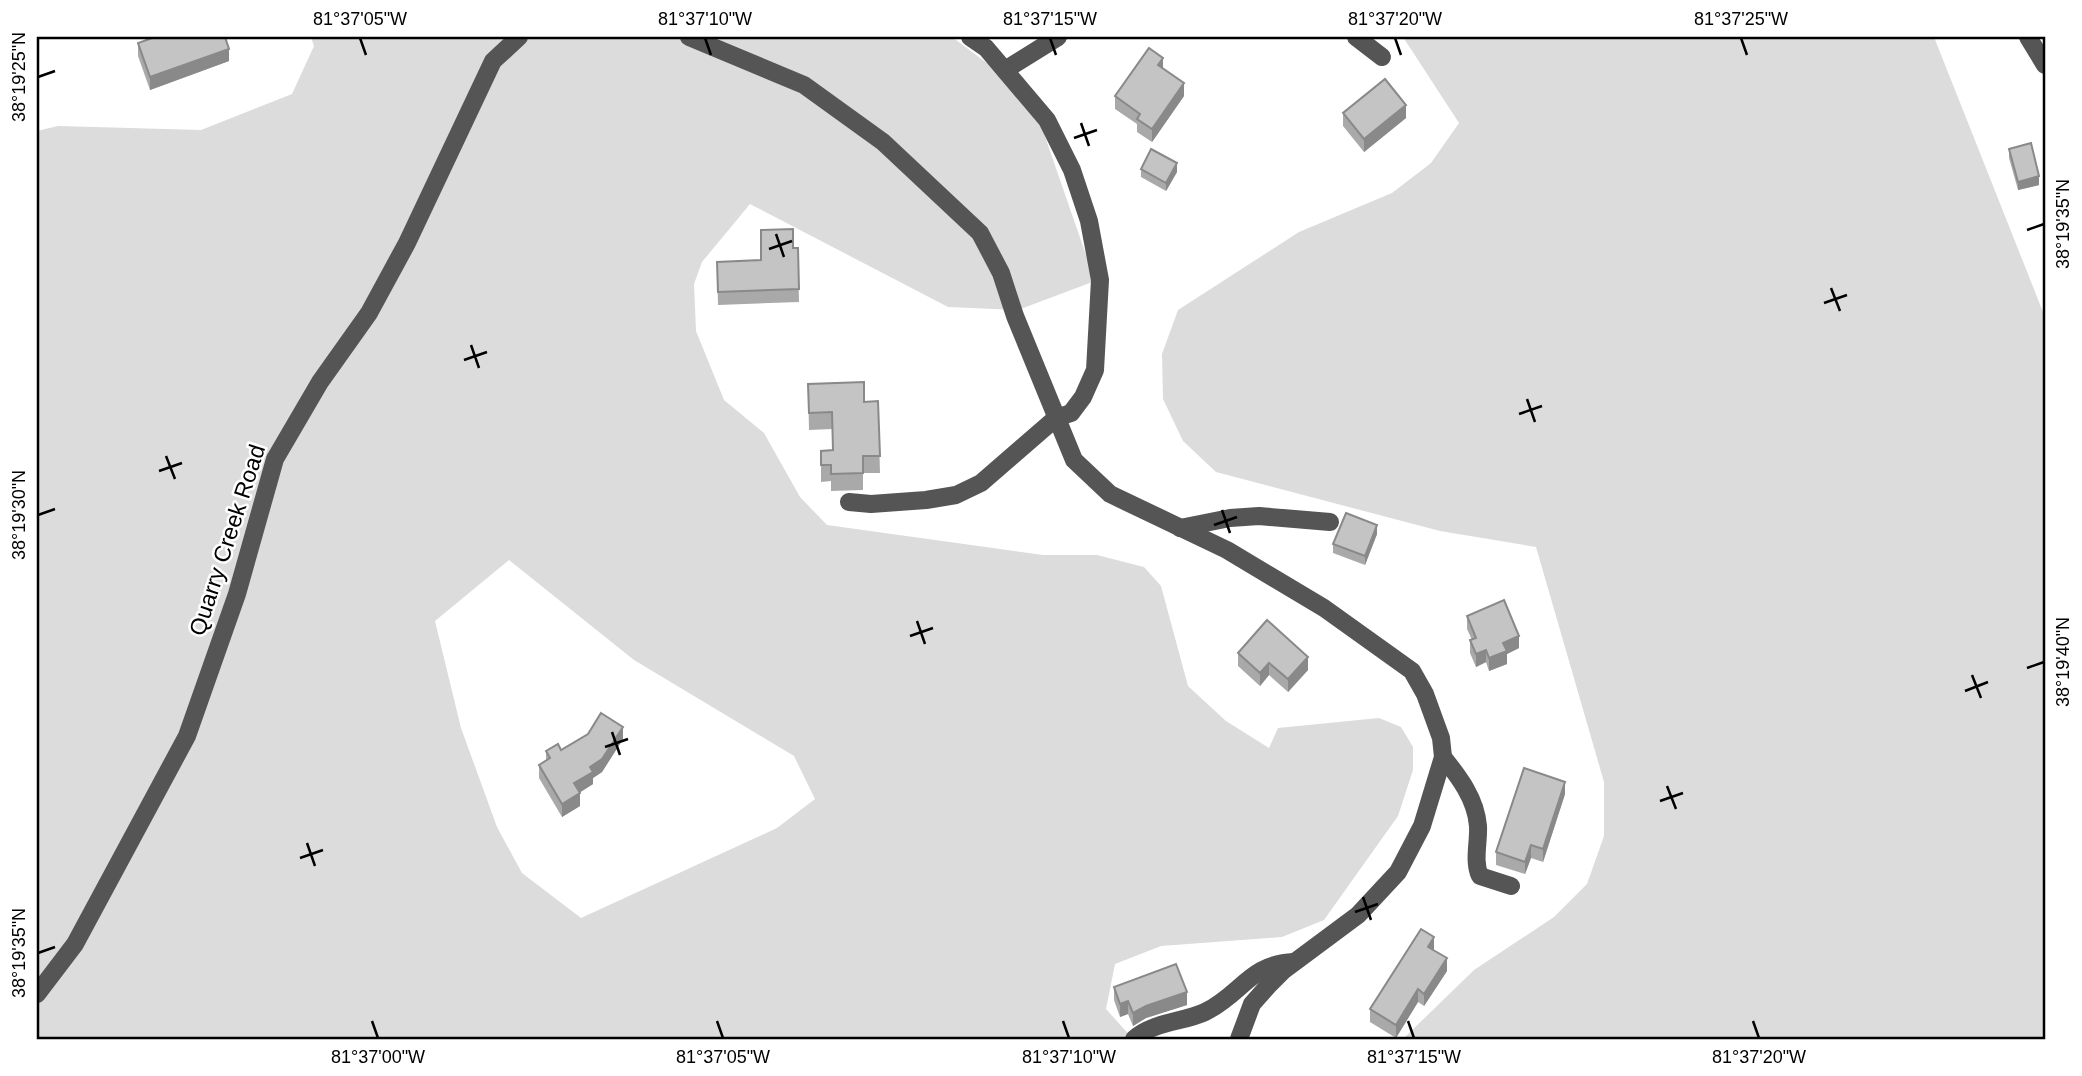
<svg xmlns="http://www.w3.org/2000/svg" width="2082" height="1076" viewBox="0 0 2082 1076" font-family="Helvetica,sans-serif">
  <rect width="100%" height="100%" fill="#fff"/>
  <g fill="#dcdcdc" fill-rule="evenodd">
    <path d="M 311,37 L 952,37 L 1031,96 L 1095,281 L 1018,310 L 948,307 L 750,204 L 702,262 L 694,284 L 696,331 L 724,400 L 764,433 L 800,497 L 827,525 L 1043,555 L 1097,555 L 1144,567 L 1161,586 L 1188,686 L 1226,721 L 1269,748 L 1278,728 L 1379,718 L 1401,727 L 1413,747 L 1413,770 L 1398,816 L 1324,920 L 1282,937 L 1161,946 L 1115,964 L 1106,1009 L 1133,1039 L 37,1039 L 37,131 L 58,126 L 201,130 L 292,94 L 314,46 ZM 509,560 L 634,660 L 794,756 L 815,799 L 777,828 L 581,918 L 522,873 L 497,827 L 461,728 L 435,621 Z"/>
    <path d="M 1403,37 L 1934,37 L 2045,317 L 2045,1039 L 1403,1039 L 1474,970 L 1554,917 L 1587,884 L 1604,836 L 1604,782 L 1536,547 L 1440,531 L 1216,472 L 1183,441 L 1163,399 L 1162,354 L 1178,310 L 1299,232 L 1392,193 L 1431,163 L 1459,123 Z"/>
  </g>
  <g fill="none" stroke-linecap="round" stroke-linejoin="round">
    <g stroke="#555" stroke-width="18">
      <path d="M 689,37 L 804,85 L 883,142 L 980,233 L 1001,273 L 1015,316 L 1074,460 L 1110,494 L 1227,550 L 1324,608 L 1412,671 L 1425,694 L 1441,738 L 1443,757 L 1422,826 L 1398,872 L 1358,915 L 1284,970 L 1268,986 L 1252,1004 L 1239,1039"/>
      <path d="M 1356,37 L 1382,57"/>
      <path d="M 2028,37 L 2045,65"/>
      <path d="M 1005,70 L 1058,37"/>
      <path d="M 849,502 L 871,504 L 926,500 L 956,495 L 981,483 L 1056,418 L 1071,413 L 1083,397 L 1095,370 L 1100,280 L 1089,221 L 1072,170 L 1047,120 L 986,48 L 970,37"/>
      <path d="M 1180,528 L 1230,518 L 1259,516 L 1330,522"/>
      <path d="M 1443,757 C 1459,777 1476,799 1478,826 C 1479,842 1473,861 1480,876 L 1511,886"/>
      <path d="M 37,994 L 75,944 L 187,736 L 237,594 L 275,459 L 320,382 L 369,313 L 407,243 L 493,61 L 519,37"/>
      <path d="M 1134,1039 C 1152,1022 1184,1022 1205,1012 C 1242,994 1249,964 1294,962"/>
    </g>
  </g>
  <g fill="#a9a9a9">
    <path d="M 138,43 L 229,61 L 150,90 L 138,56 Z"/>
    <path d="M 1115,96 L 1184,96 L 1152,142 L 1137,132 L 1137,124 L 1115,109 Z"/>
    <path d="M 1343,113 L 1406,118 L 1364,152 L 1343,126 Z"/>
    <path d="M 2009,149 L 2039,185 L 2018,190 L 2009,158 Z"/>
    <path d="M 1141,169 L 1177,172 L 1166,191 L 1141,177 Z"/>
    <path d="M 793,248 L 798,248 L 799,302 L 718,305 L 717,262 L 761,260 Z"/>
    <path d="M 808,384 L 864,402 L 878,401 L 880,473 L 863,473 L 863,490 L 831,491 L 831,481 L 821,482 L 821,451 L 833,450 L 832,429 L 809,430 Z"/>
    <path d="M 1377,534 L 1365,565 L 1333,553 L 1333,544 Z"/>
    <path d="M 1467,616 L 1519,648 L 1507,654 L 1507,664 L 1489,671 L 1486,662 L 1476,667 L 1470,653 L 1470,640 L 1472,640 L 1467,629 Z"/>
    <path d="M 1238,653 L 1308,670 L 1288,692 L 1269,675 L 1260,686 L 1238,666 Z"/>
    <path d="M 623,739 L 602,772 L 593,778 L 593,784 L 579,793 L 580,806 L 562,817 L 539,778 L 539,765 L 546,761 L 546,751 L 561,750 Z"/>
    <path d="M 1565,794 L 1543,862 L 1531,858 L 1525,874 L 1496,865 L 1496,852 Z"/>
    <path d="M 1434,950 L 1447,971 L 1424,1006 L 1418,1002 L 1396,1038 L 1370,1022 L 1370,1009 Z"/>
    <path d="M 1114,987 L 1187,1005 L 1146,1018 L 1133,1026 L 1128,1014 L 1120,1017 L 1114,1000 Z"/>
  </g>
  <g fill="#898989">
    <path d="M 229,49 L 229,61 L 150,90 L 150,77 Z"/>
    <path d="M 1163,58 L 1163,71 L 1158,65 Z"/>
    <path d="M 1184,83 L 1184,96 L 1152,142 L 1152,129 Z"/>
    <path d="M 1406,105 L 1406,118 L 1364,152 L 1364,139 Z"/>
    <path d="M 1177,163 L 1177,172 L 1166,191 L 1166,183 Z"/>
    <path d="M 2039,176 L 2039,185 L 2018,190 L 2018,182 Z"/>
    <path d="M 1377,525 L 1377,534 L 1365,565 L 1365,556 Z"/>
    <path d="M 1519,636 L 1519,648 L 1507,654 L 1507,664 L 1489,671 L 1489,658 L 1503,643 Z"/>
    <path d="M 1486,650 L 1486,662 L 1476,667 L 1476,654 Z"/>
    <path d="M 1308,657 L 1308,670 L 1288,692 L 1288,679 Z"/>
    <path d="M 1269,663 L 1269,675 L 1260,686 L 1260,673 Z"/>
    <path d="M 623,727 L 623,739 L 602,772 L 593,778 L 593,784 L 574,796 L 574,783 Z"/>
    <path d="M 1565,782 L 1565,794 L 1543,862 L 1543,849 Z"/>
    <path d="M 580,793 L 580,806 L 562,817 L 562,804 Z"/>
    <path d="M 1531,845 L 1531,858 L 1525,874 L 1525,862 Z"/>
    <path d="M 1434,937 L 1434,950 L 1428,947 Z"/>
    <path d="M 1447,958 L 1447,971 L 1424,1006 L 1424,994 Z"/>
    <path d="M 1418,989 L 1418,1002 L 1396,1038 L 1396,1025 Z"/>
    <path d="M 1187,992 L 1187,1005 L 1146,1018 L 1133,1026 L 1133,1013 L 1146,1006 Z"/>
    <path d="M 1128,1001 L 1128,1014 L 1120,1017 L 1120,1004 Z"/>
  </g>
  <g fill="#c4c4c4" stroke="#898989" stroke-width="2">
    <path d="M 155,37 L 225,37 L 229,49 L 150,77 L 138,43 Z"/>
    <path d="M 1149,48 L 1163,58 L 1158,65 L 1184,83 L 1152,129 L 1137,119 L 1140,114 L 1115,96 Z"/>
    <path d="M 1385,79 L 1406,105 L 1364,139 L 1343,113 Z"/>
    <path d="M 2031,143 L 2039,176 L 2018,182 L 2009,149 Z"/>
    <path d="M 1151,149 L 1177,163 L 1166,183 L 1141,169 Z"/>
    <path d="M 793,229 L 793,248 L 798,248 L 799,289 L 718,292 L 717,262 L 761,260 L 761,230 Z"/>
    <path d="M 864,382 L 864,402 L 878,401 L 880,456 L 863,456 L 863,473 L 831,474 L 831,465 L 821,465 L 821,451 L 833,450 L 832,412 L 809,413 L 808,384 Z"/>
    <path d="M 1346,513 L 1377,525 L 1365,556 L 1333,544 Z"/>
    <path d="M 1504,600 L 1519,636 L 1503,643 L 1507,651 L 1489,658 L 1486,650 L 1476,654 L 1470,640 L 1476,638 L 1467,616 Z"/>
    <path d="M 1267,620 L 1308,657 L 1288,679 L 1269,663 L 1260,673 L 1238,653 Z"/>
    <path d="M 601,713 L 623,727 L 602,759 L 590,767 L 593,772 L 574,783 L 580,793 L 562,804 L 539,765 L 550,758 L 546,751 L 558,744 L 561,750 L 588,734 Z"/>
    <path d="M 1524,768 L 1565,782 L 1543,849 L 1531,845 L 1525,862 L 1496,852 Z"/>
    <path d="M 1421,929 L 1434,937 L 1428,947 L 1447,958 L 1424,994 L 1418,989 L 1396,1025 L 1370,1009 Z"/>
    <path d="M 1176,964 L 1187,992 L 1146,1006 L 1133,1013 L 1128,1001 L 1120,1004 L 1114,987 Z"/>
  </g>
  <path fill="none" stroke="#000" stroke-width="2.5" d="M 360,38 L 366,55M 705,38 L 711,55M 1050,38 L 1056,55M 1395,38 L 1401,55M 1741,38 L 1747,55M 38,77 L 55,71M 1081,123 L 1089,146M 1074,138 L 1097,130M 2027,230 L 2044,224M 776,234 L 784,257M 769,249 L 792,241M 1831,288 L 1840,311M 1824,303 L 1847,295M 471,345 L 479,368M 464,360 L 487,352M 1527,399 L 1535,422M 1519,414 L 1542,406M 166,456 L 175,479M 159,471 L 182,463M 1222,510 L 1230,533M 38,515 L 55,509M 1214,525 L 1237,517M 917,621 L 925,644M 910,636 L 933,628M 2027,668 L 2044,662M 1972,675 L 1981,698M 1965,691 L 1988,682M 612,732 L 620,755M 605,747 L 628,739M 1667,786 L 1676,809M 1660,801 L 1683,793M 307,843 L 315,866M 300,858 L 323,850M 1363,897 L 1371,920M 1355,912 L 1378,904M 38,953 L 55,947M 372,1021 L 378,1038M 717,1021 L 723,1038M 1063,1021 L 1069,1038M 1408,1021 L 1414,1038M 1753,1021 L 1759,1038"/>
  <g text-anchor="middle" stroke-width="5" stroke-linejoin="round" paint-order="stroke">
    <g font-size="23" fill="#000" stroke="#fff">
      <text transform="translate(227 540) rotate(-72)" y="8">Quarry Creek Road</text>
    </g>
  </g>
  <rect width="2082" height="1076" fill="none" stroke="#ffffff" stroke-width="77"/>
  <rect x="38" y="38" width="2006" height="1000" fill="none" stroke="#000" stroke-width="2.5"/>
  <g font-size="18" text-anchor="middle" fill="#000">
    <text x="360" y="25">81°37'05"W</text>
    <text x="705" y="25">81°37'10"W</text>
    <text x="1050" y="25">81°37'15"W</text>
    <text x="1395" y="25">81°37'20"W</text>
    <text x="1741" y="25">81°37'25"W</text>
    <text transform="translate(19 77) rotate(-90)" y="6">38°19'25"N</text>
    <text transform="translate(2063 224) rotate(-90)" y="6">38°19'35"N</text>
    <text transform="translate(19 515) rotate(-90)" y="6">38°19'30"N</text>
    <text transform="translate(2063 662) rotate(-90)" y="6">38°19'40"N</text>
    <text transform="translate(19 953) rotate(-90)" y="6">38°19'35"N</text>
    <text x="378" y="1063">81°37'00"W</text>
    <text x="723" y="1063">81°37'05"W</text>
    <text x="1069" y="1063">81°37'10"W</text>
    <text x="1414" y="1063">81°37'15"W</text>
    <text x="1759" y="1063">81°37'20"W</text>
  </g>
</svg>
